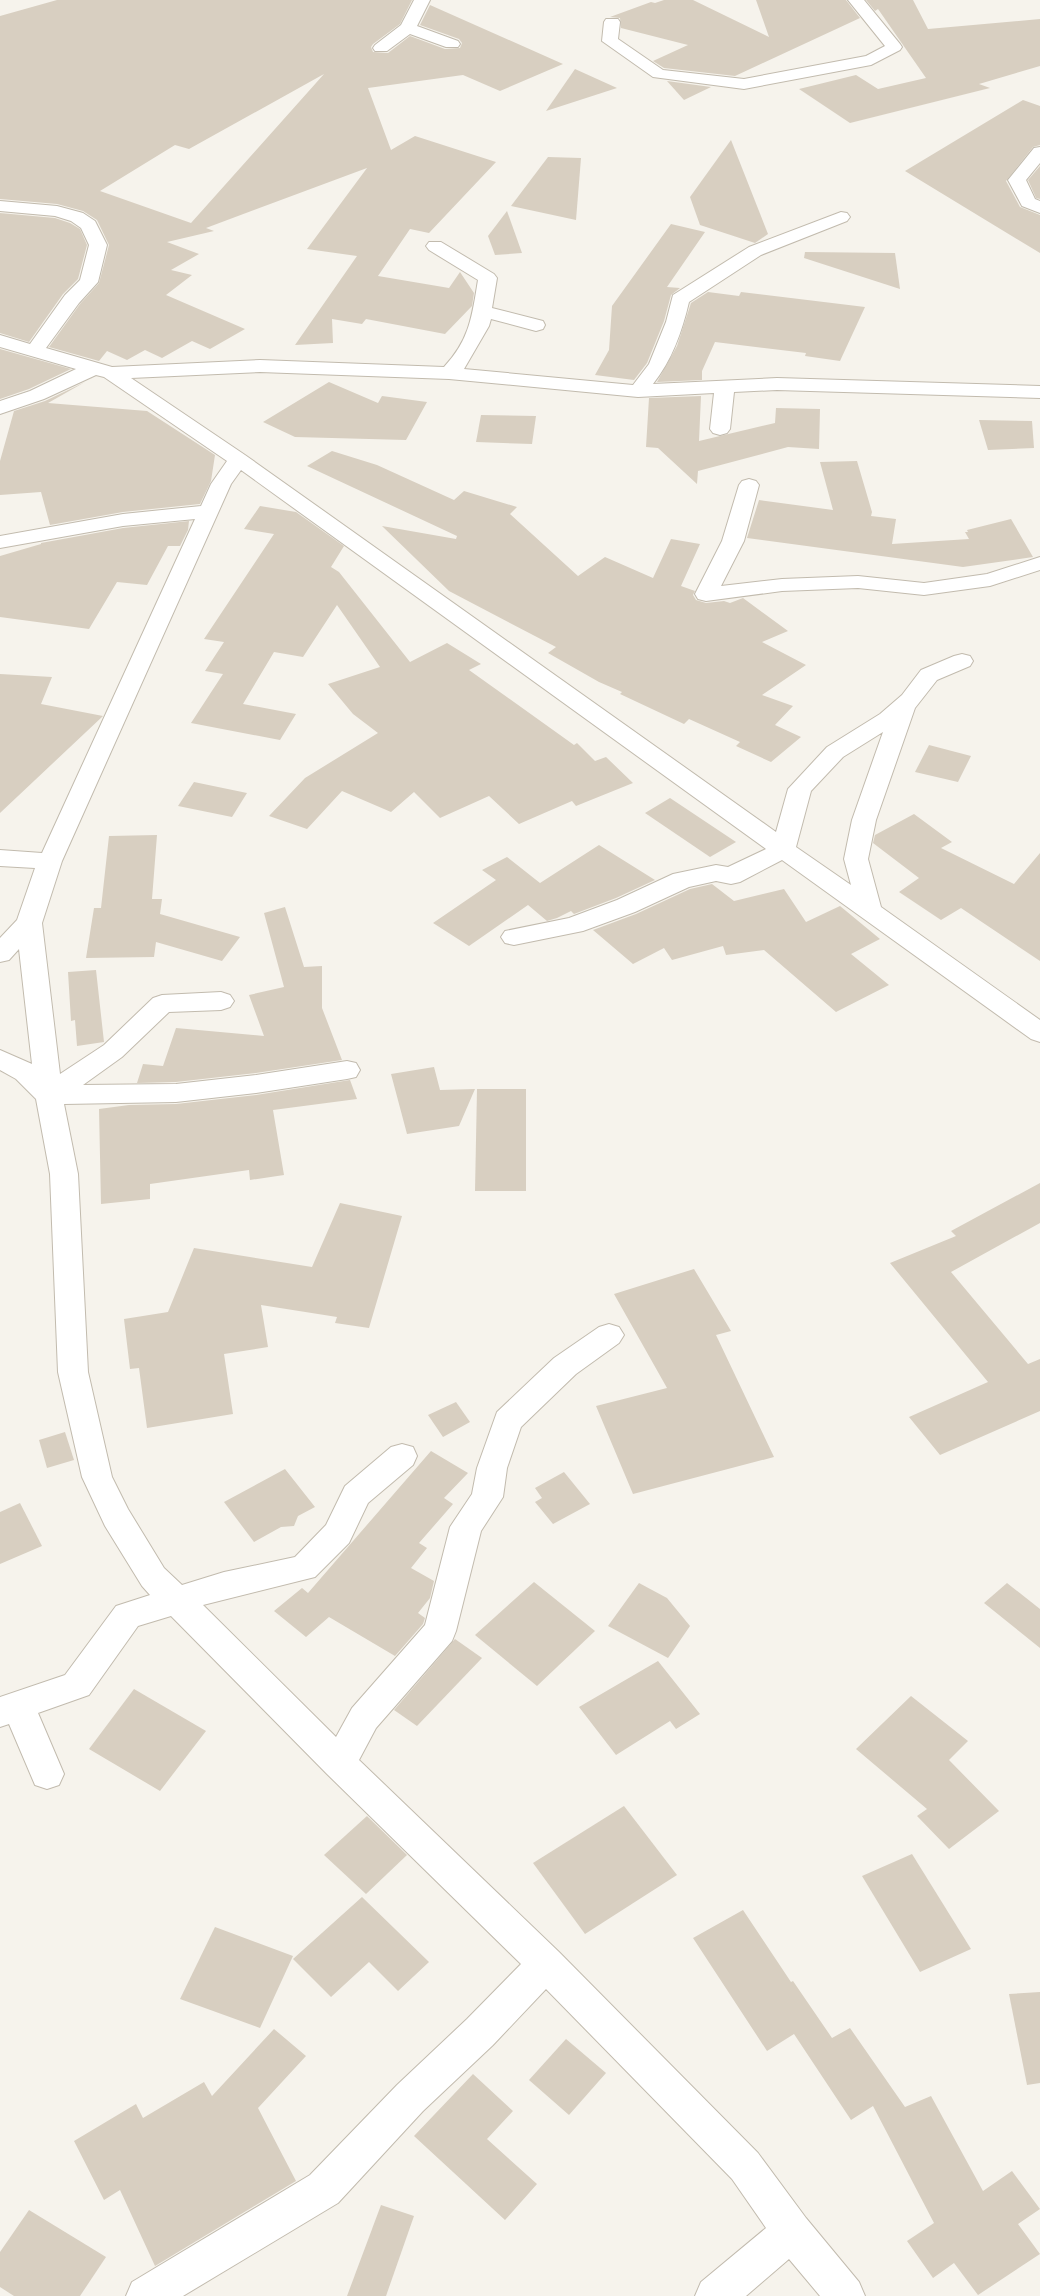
<svg xmlns="http://www.w3.org/2000/svg" width="1040" height="2296" viewBox="0 0 1040 2296" font-family="Poppins,sans-serif">
  <rect width="100%" height="100%" fill="#f6f3ec"/>
  <g fill="#d8cfc1" fill-rule="evenodd">
    <path d="M 57,0 L 412,0 L 400,24 L 373,44 L 371,47 L 373,52 L 388,53 L 410,36 L 445,49 L 460,48 L 462,43 L 459,39 L 420,25 L 430,5 L 563,64 L 500,91 L 463,75 L 368,88 L 391,150 L 415,136 L 496,162 L 429,233 L 410,229 L 378,276 L 449,288 L 460,272 L 474,293 L 472,306 L 445,334 L 366,319 L 362,324 L 332,319 L 333,343 L 295,345 L 357,256 L 307,249 L 367,168 L 206,228 L 214,231 L 167,242 L 199,254 L 171,270 L 192,275 L 166,295 L 245,329 L 210,349 L 192,341 L 162,358 L 145,350 L 127,360 L 107,351 L 99,361 L 49,347 L 80,304 L 99,283 L 109,245 L 97,220 L 83,211 L 57,204 L 0,199 L 0,16 ZM 324,74 L 191,223 L 100,191 L 175,145 L 189,149 Z"/>
    <path d="M 664,0 L 693,0 L 769,37 L 756,0 L 846,0 L 860,18 L 735,76 L 664,68 L 653,61 L 688,45 L 621,28 L 620,18 L 610,17 L 651,2 L 655,3 Z"/>
    <path d="M 866,0 L 913,0 L 928,29 L 1040,19 L 1040,66 L 979,84 L 990,88 L 850,123 L 799,89 L 856,75 L 878,89 L 926,78 L 878,9 L 875,11 Z"/>
    <path d="M 575,69 L 617,88 L 546,111 Z"/>
    <path d="M 667,81 L 711,87 L 684,100 Z"/>
    <path d="M 1023,100 L 1040,106 L 1040,145 L 1033,147 L 1006,181 L 1020,207 L 1040,215 L 1040,253 L 905,171 Z"/>
    <path d="M 731,140 L 768,234 L 755,243 L 700,225 L 690,197 Z"/>
    <path d="M 548,157 L 581,158 L 576,220 L 511,206 Z"/>
    <path d="M 1040,166 L 1040,199 L 1036,198 L 1028,180 Z"/>
    <path d="M 507,211 L 522,253 L 495,255 L 488,236 Z"/>
    <path d="M 0,213 L 55,218 L 70,223 L 80,229 L 87,245 L 78,279 L 63,294 L 29,342 L 0,333 Z"/>
    <path d="M 671,224 L 705,232 L 667,287 L 680,288 L 671,295 L 664,321 L 647,363 L 634,380 L 595,375 L 609,350 L 612,306 Z"/>
    <path d="M 805,252 L 895,253 L 900,289 L 804,258 Z"/>
    <path d="M 708,292 L 739,296 L 741,292 L 865,307 L 840,361 L 805,356 L 806,353 L 715,342 L 702,371 L 702,380 L 657,382 L 677,346 L 691,303 Z"/>
    <path d="M 0,349 L 71,369 L 29,389 L 0,399 Z"/>
    <path d="M 85,382 L 48,403 L 147,411 L 215,455 L 211,481 L 200,504 L 123,512 L 50,525 L 41,492 L 0,495 L 0,461 L 14,411 L 45,401 Z"/>
    <path d="M 329,382 L 378,403 L 382,396 L 427,402 L 406,440 L 295,437 L 263,422 Z"/>
    <path d="M 701,396 L 699,441 L 775,423 L 776,408 L 820,409 L 819,449 L 788,447 L 698,471 L 697,484 L 658,448 L 646,447 L 649,398 Z"/>
    <path d="M 481,415 L 536,416 L 532,444 L 476,442 Z"/>
    <path d="M 979,420 L 1032,421 L 1034,448 L 988,450 Z"/>
    <path d="M 332,451 L 377,465 L 454,500 L 464,491 L 517,507 L 510,514 L 578,576 L 605,557 L 653,578 L 671,539 L 700,544 L 681,586 L 695,591 L 693,595 L 696,600 L 706,603 L 724,601 L 730,603 L 743,598 L 788,631 L 762,642 L 806,665 L 762,695 L 793,706 L 775,725 L 801,737 L 771,762 L 736,746 L 740,742 L 689,719 L 684,724 L 620,694 L 622,692 L 599,682 L 548,653 L 556,647 L 449,591 L 382,526 L 456,539 L 457,536 L 307,466 Z"/>
    <path d="M 857,461 L 872,512 L 871,516 L 896,519 L 892,544 L 969,539 L 965,532 L 968,532 L 967,530 L 1011,519 L 1033,557 L 963,567 L 747,538 L 759,500 L 833,510 L 820,462 Z"/>
    <path d="M 260,506 L 296,512 L 344,546 L 331,567 L 339,572 L 410,662 L 447,643 L 481,664 L 469,670 L 574,745 L 577,743 L 595,761 L 606,757 L 633,783 L 576,806 L 572,801 L 519,824 L 489,796 L 440,818 L 414,792 L 391,812 L 342,791 L 307,829 L 269,816 L 305,778 L 378,733 L 353,714 L 328,684 L 380,667 L 337,605 L 303,657 L 274,652 L 243,704 L 296,714 L 280,740 L 191,723 L 223,674 L 205,671 L 224,642 L 204,639 L 274,534 L 244,529 Z"/>
    <path d="M 189,521 L 188,530 L 180,546 L 168,546 L 147,585 L 117,582 L 89,629 L 0,617 L 0,556 L 41,544 L 41,543 L 123,528 Z"/>
    <path d="M 0,674 L 52,677 L 41,704 L 103,716 L 0,813 Z"/>
    <path d="M 929,745 L 971,756 L 958,782 L 915,772 Z"/>
    <path d="M 194,782 L 247,793 L 232,817 L 178,806 Z"/>
    <path d="M 670,798 L 736,842 L 710,857 L 645,813 Z"/>
    <path d="M 914,814 L 952,842 L 941,848 L 1014,884 L 1040,853 L 1040,961 L 961,908 L 941,920 L 899,892 L 919,878 L 873,843 L 875,835 Z"/>
    <path d="M 157,835 L 152,899 L 162,899 L 160,914 L 240,937 L 222,961 L 156,942 L 154,957 L 86,958 L 94,908 L 101,908 L 109,836 Z"/>
    <path d="M 599,845 L 655,880 L 616,898 L 574,914 L 571,911 L 557,918 L 547,921 L 528,905 L 469,946 L 433,923 L 496,880 L 482,870 L 507,857 L 540,883 Z"/>
    <path d="M 712,884 L 734,901 L 784,889 L 806,922 L 840,906 L 880,939 L 851,954 L 889,985 L 836,1012 L 764,950 L 726,955 L 723,946 L 672,960 L 664,948 L 633,964 L 593,930 L 636,914 L 690,889 Z"/>
    <path d="M 285,907 L 304,967 L 322,966 L 322,1008 L 342,1060 L 256,1073 L 176,1082 L 137,1083 L 143,1064 L 163,1066 L 176,1028 L 264,1036 L 249,995 L 284,987 L 264,913 Z"/>
    <path d="M 96,970 L 104,1042 L 77,1046 L 75,1020 L 71,1021 L 68,972 Z"/>
    <path d="M 434,1067 L 440,1090 L 475,1089 L 459,1126 L 407,1134 L 391,1074 Z"/>
    <path d="M 350,1080 L 357,1099 L 273,1110 L 284,1175 L 250,1180 L 249,1170 L 150,1184 L 150,1199 L 101,1204 L 99,1109 L 129,1105 L 176,1104 L 256,1095 Z"/>
    <path d="M 477,1089 L 526,1089 L 526,1191 L 475,1191 Z"/>
    <path d="M 1040,1183 L 1040,1223 L 951,1272 L 1028,1364 L 1040,1359 L 1040,1411 L 940,1455 L 909,1417 L 988,1382 L 890,1263 L 956,1236 L 951,1231 Z"/>
    <path d="M 340,1203 L 402,1216 L 369,1328 L 335,1323 L 337,1317 L 261,1305 L 268,1347 L 224,1354 L 233,1414 L 147,1428 L 139,1368 L 130,1369 L 124,1319 L 168,1312 L 194,1248 L 312,1267 Z"/>
    <path d="M 694,1269 L 731,1331 L 716,1335 L 774,1457 L 633,1494 L 596,1406 L 667,1388 L 614,1294 Z"/>
    <path d="M 456,1402 L 470,1422 L 443,1437 L 428,1415 Z"/>
    <path d="M 65,1432 L 74,1460 L 47,1468 L 39,1440 Z"/>
    <path d="M 431,1451 L 468,1473 L 444,1498 L 453,1504 L 419,1543 L 427,1548 L 411,1568 L 434,1581 L 430,1598 L 418,1613 L 425,1618 L 423,1624 L 395,1656 L 329,1617 L 306,1637 L 274,1611 L 302,1588 L 308,1593 Z"/>
    <path d="M 285,1469 L 315,1507 L 298,1516 L 294,1526 L 281,1527 L 254,1542 L 224,1502 Z"/>
    <path d="M 564,1472 L 590,1504 L 553,1524 L 535,1502 L 542,1498 L 535,1488 Z"/>
    <path d="M 20,1503 L 42,1546 L 0,1564 L 0,1512 Z"/>
    <path d="M 534,1582 L 595,1631 L 537,1686 L 475,1635 Z"/>
    <path d="M 639,1583 L 667,1598 L 690,1626 L 668,1658 L 608,1626 Z"/>
    <path d="M 1007,1583 L 1040,1609 L 1040,1648 L 984,1603 Z"/>
    <path d="M 455,1639 L 482,1658 L 417,1726 L 394,1710 Z"/>
    <path d="M 658,1661 L 700,1714 L 676,1729 L 670,1721 L 616,1755 L 579,1707 Z"/>
    <path d="M 134,1689 L 206,1731 L 160,1791 L 89,1749 Z"/>
    <path d="M 911,1696 L 968,1741 L 949,1760 L 999,1811 L 949,1849 L 917,1816 L 927,1809 L 856,1749 Z"/>
    <path d="M 624,1806 L 677,1875 L 585,1934 L 533,1863 Z"/>
    <path d="M 367,1816 L 407,1855 L 366,1894 L 324,1855 Z"/>
    <path d="M 912,1854 L 971,1949 L 920,1972 L 862,1876 Z"/>
    <path d="M 362,1897 L 429,1962 L 398,1991 L 369,1962 L 331,1997 L 293,1959 Z"/>
    <path d="M 743,1910 L 791,1982 L 793,1981 L 832,2038 L 850,2028 L 905,2107 L 931,2096 L 983,2191 L 1012,2171 L 1040,2209 L 1018,2224 L 1040,2254 L 978,2295 L 954,2263 L 933,2278 L 907,2241 L 934,2223 L 873,2106 L 851,2120 L 794,2034 L 767,2051 L 693,1938 Z"/>
    <path d="M 215,1927 L 293,1956 L 260,2028 L 180,1999 Z"/>
    <path d="M 1040,1992 L 1040,2083 L 1027,2085 L 1009,1994 Z"/>
    <path d="M 274,2029 L 306,2056 L 258,2108 L 296,2181 L 155,2266 L 120,2190 L 104,2200 L 74,2141 L 136,2104 L 143,2118 L 204,2082 L 212,2096 Z"/>
    <path d="M 566,2039 L 606,2073 L 569,2115 L 529,2080 Z"/>
    <path d="M 473,2074 L 513,2111 L 487,2139 L 537,2184 L 505,2220 L 414,2136 Z"/>
    <path d="M 381,2205 L 414,2216 L 386,2296 L 347,2296 Z"/>
    <path d="M 29,2210 L 106,2257 L 80,2296 L 14,2296 L 0,2287 L 0,2252 Z"/>
  </g>
  <g fill="none" stroke-linecap="round" stroke-linejoin="round">
    <defs>
      <g id="minor">
        <path d="M 414,0 L 430,0 L 417,26 L 458,41 L 460,44 L 458,47 L 446,47 L 410,34 L 387,51 L 375,51 L 373,48 L 375,45 L 401,25 Z"/>
        <path d="M 848,0 L 864,0 L 900,44 L 902,47 L 900,50 L 871,65 L 744,89 L 653,77 L 602,41 L 604,22 L 606,19 L 618,19 L 620,22 L 618,39 L 663,70 L 744,79 L 866,56 L 885,46 Z"/>
        <path d="M 1040,147 L 1040,163 L 1026,180 L 1035,199 L 1040,201 L 1040,213 L 1022,206 L 1008,180 L 1034,148 Z"/>
        <path d="M 0,201 L 57,206 L 83,213 L 95,221 L 107,245 L 98,282 L 79,303 L 46,348 L 112,367 L 260,360 L 444,367 C 470,339 472,316 478,280 L 429,250 L 426,246 L 429,242 L 441,242 L 494,274 L 497,278 L 492,308 L 543,321 L 545,325 L 543,329 L 536,331 L 491,319 L 489,326 L 464,369 L 633,385 L 649,364 L 666,322 L 673,295 L 749,247 L 841,212 L 847,213 L 850,217 L 847,221 L 761,255 L 689,302 C 682,332 672,360 653,384 L 777,378 L 1040,386 L 1040,398 L 777,390 L 734,392 L 730,429 L 727,433 L 720,435 L 713,433 L 710,429 L 714,393 L 638,397 L 449,379 L 260,372 L 131,378 L 245,455 L 776,832 L 788,789 L 827,747 L 880,714 L 902,695 L 921,670 L 954,656 L 962,654 L 970,656 L 973,661 L 970,666 L 937,680 L 915,708 L 876,820 L 868,859 L 881,907 L 1040,1020 L 1040,1042 L 1031,1039 L 782,860 L 740,882 L 731,884 L 716,881 L 689,887 L 635,912 L 583,931 L 514,945 L 505,943 L 501,937 L 505,931 L 569,918 L 617,900 L 673,874 L 716,865 L 728,867 L 766,849 L 241,470 L 231,484 L 62,861 L 42,923 L 60,1074 L 104,1045 L 153,998 L 162,995 L 221,992 L 230,995 L 234,1001 L 230,1007 L 221,1010 L 169,1012 L 122,1057 L 83,1085 L 176,1084 L 256,1075 L 347,1061 L 356,1063 L 360,1070 L 356,1077 L 347,1079 L 256,1093 L 176,1102 L 64,1104 L 78,1174 L 88,1372 L 112,1477 L 128,1509 L 164,1568 L 182,1585 L 224,1572 L 295,1557 L 326,1525 L 345,1486 L 391,1447 L 402,1444 L 413,1447 L 417,1456 L 413,1465 L 368,1503 L 349,1543 L 315,1577 L 203,1605 L 336,1737 L 352,1708 L 425,1625 L 450,1527 L 472,1494 L 477,1468 L 497,1412 L 554,1358 L 599,1327 L 609,1324 L 619,1327 L 624,1335 L 619,1343 L 576,1374 L 521,1427 L 507,1468 L 503,1497 L 481,1531 L 456,1631 L 452,1641 L 376,1728 L 359,1760 L 559,1952 L 758,2153 L 806,2218 L 859,2282 L 865,2296 L 820,2296 L 789,2259 L 746,2296 L 695,2296 L 701,2282 L 766,2228 L 732,2179 L 546,1989 L 493,2045 L 423,2111 L 338,2203 L 183,2296 L 126,2296 L 132,2282 L 310,2175 L 397,2085 L 467,2019 L 521,1964 L 327,1774 L 171,1616 L 138,1626 L 89,1695 L 38,1713 L 64,1774 L 59,1785 L 47,1789 L 35,1785 L 9,1724 L 0,1727 L 0,1697 L 65,1675 L 116,1606 L 150,1595 L 142,1586 L 105,1526 L 82,1477 L 58,1372 L 50,1174 L 36,1099 L 16,1079 L 0,1070 L 0,1050 L 32,1064 L 19,949 L 9,960 L 0,962 L 0,938 L 17,920 L 35,868 L 0,866 L 0,850 L 42,853 L 195,519 L 123,526 L 0,548 L 0,536 L 123,514 L 201,506 L 211,484 L 227,461 L 104,377 L 96,375 L 44,399 L 0,414 L 0,401 L 30,391 L 76,369 L 0,347 L 0,335 L 30,344 L 65,295 L 80,280 L 89,245 L 81,228 L 71,221 L 55,216 L 0,211 ZM 883,732 L 852,820 L 844,859 L 851,885 L 796,847 L 811,791 L 843,757 Z"/>
        <path d="M 749,479 L 756,481 L 759,485 L 744,541 L 721,586 L 782,579 L 858,576 L 924,583 L 987,574 L 1040,557 L 1040,570 L 990,586 L 924,595 L 858,588 L 782,591 L 706,601 L 698,599 L 695,594 L 722,541 L 739,485 L 742,481 Z"/>
      </g>
    </defs>
    <use href="#minor" stroke="#c2bbae" stroke-width="2"/>
    <use href="#minor" fill="#fff" fill-rule="evenodd"/>
  </g>
</svg>
